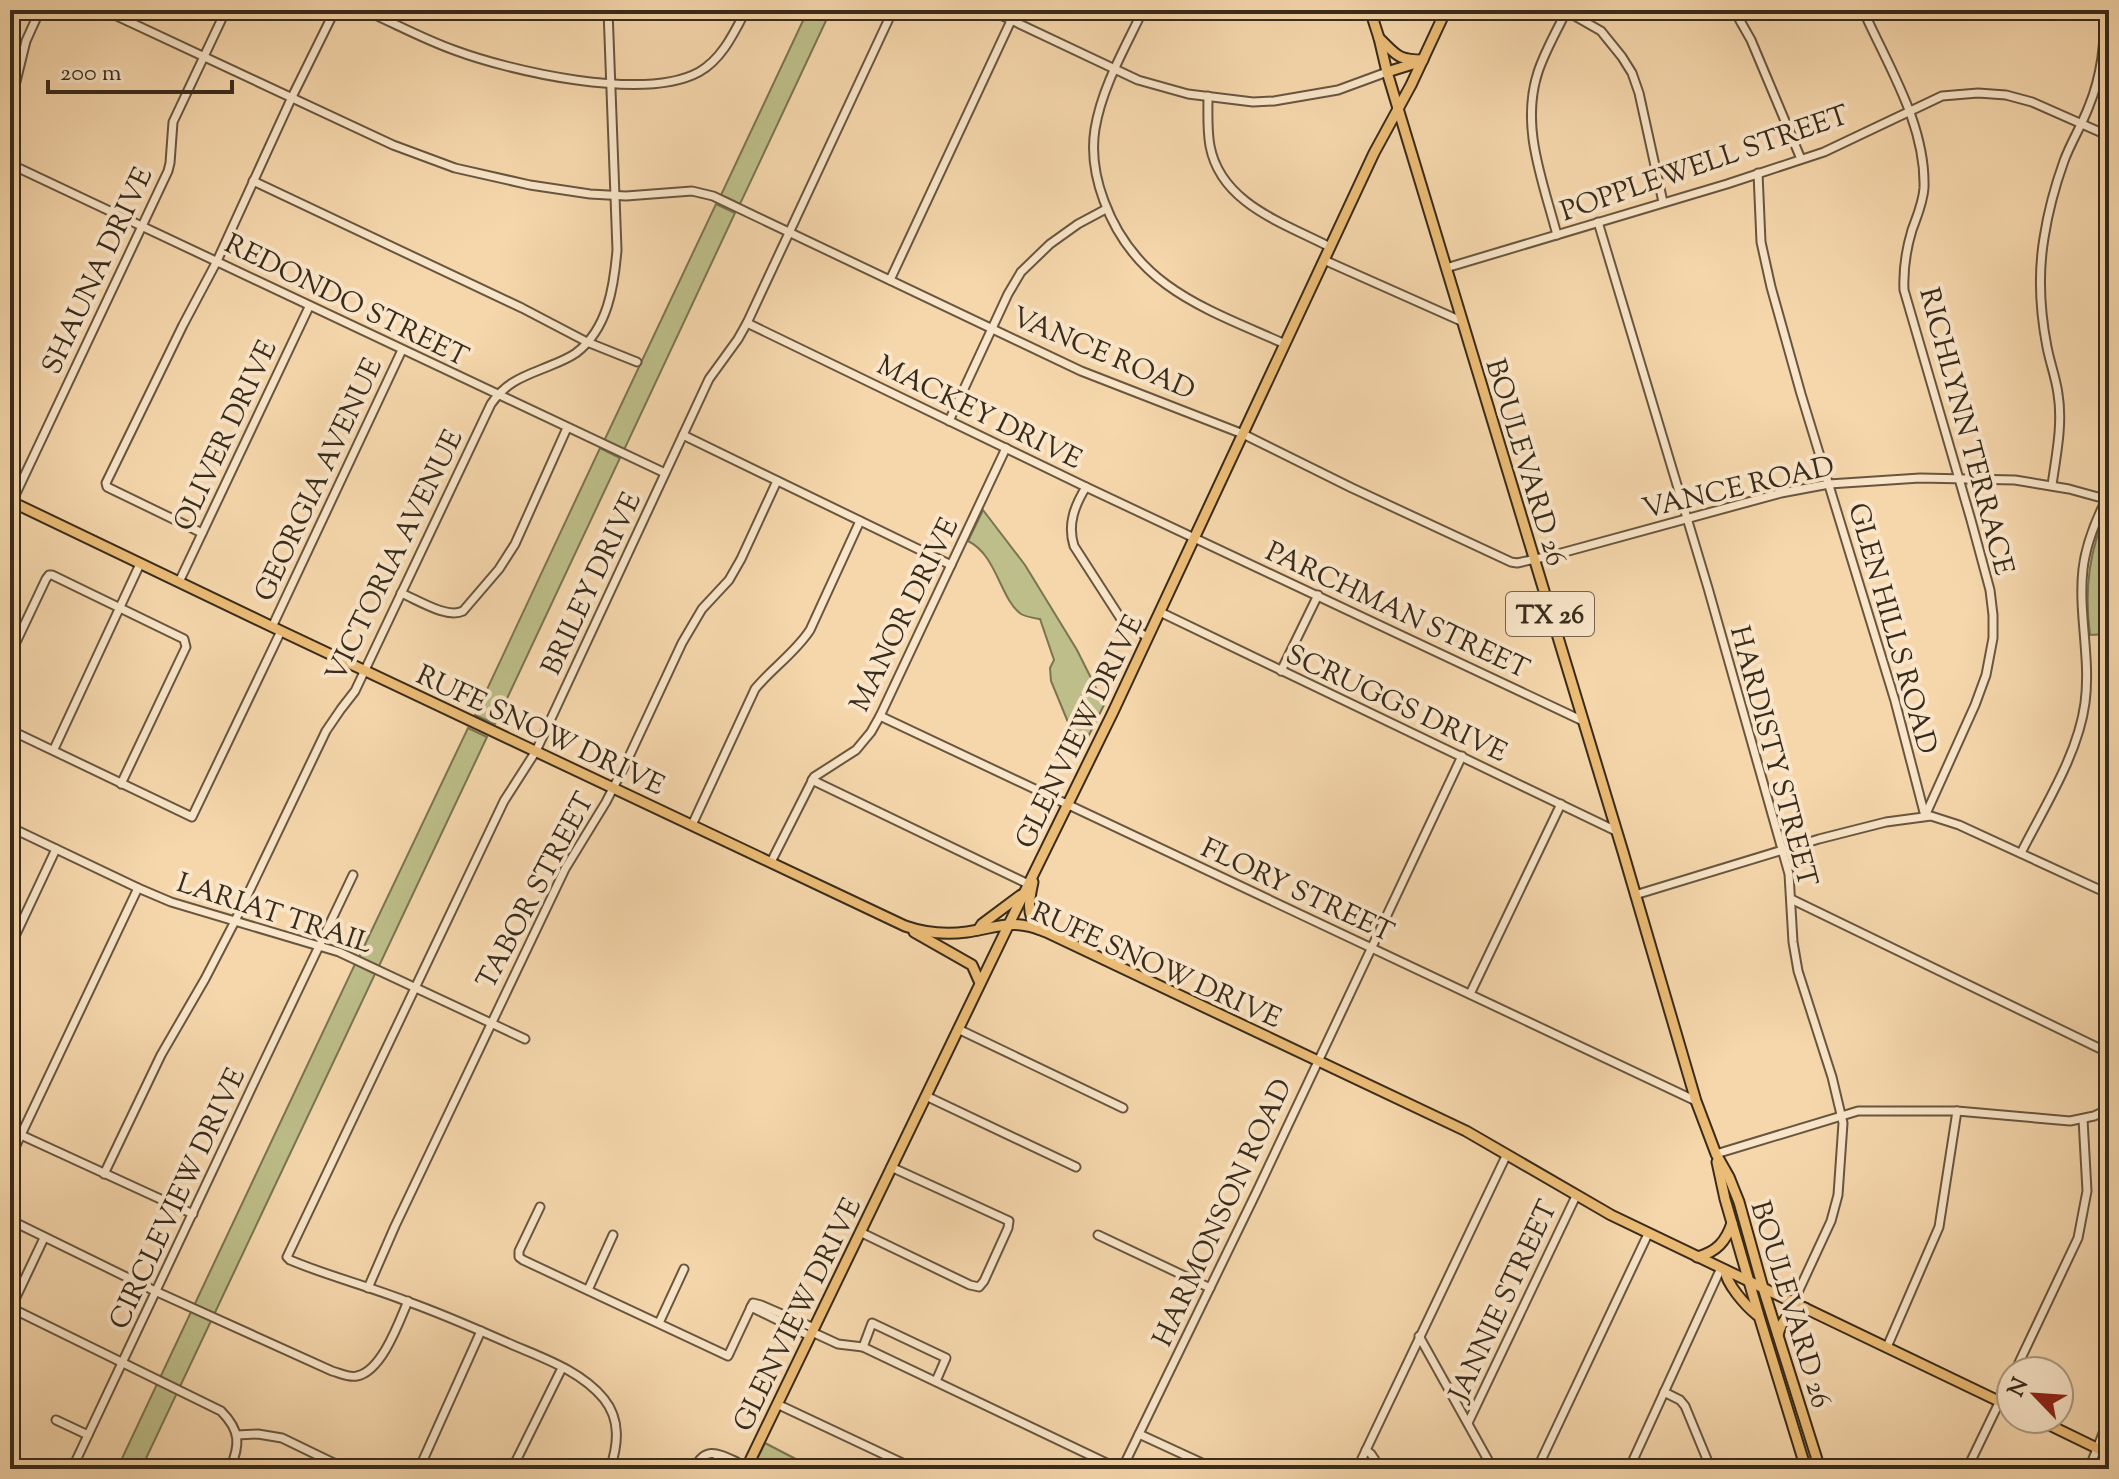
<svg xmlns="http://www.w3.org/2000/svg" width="2119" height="1479" viewBox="0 0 2119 1479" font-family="'Sorts Mill Goudy',serif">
  <rect width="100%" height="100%" fill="#f6d7ac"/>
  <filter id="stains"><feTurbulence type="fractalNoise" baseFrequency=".0025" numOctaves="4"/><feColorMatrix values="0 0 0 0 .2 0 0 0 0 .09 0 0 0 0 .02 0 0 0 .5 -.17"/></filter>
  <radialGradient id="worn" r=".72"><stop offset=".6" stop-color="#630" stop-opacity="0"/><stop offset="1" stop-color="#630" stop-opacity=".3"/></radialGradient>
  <g fill="#bdbe89" stroke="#7b7452" stroke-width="2">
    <path d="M 808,10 L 831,10 L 740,204 L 721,195 Z"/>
    <path d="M 716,204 L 735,213 L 624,450 L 604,441 Z"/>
    <path d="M 600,448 L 620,458 L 495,724 L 475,715 Z"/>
    <path d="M 2109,506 L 2109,634 L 2090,635 C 2084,589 2089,549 2109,506 Z"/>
    <path d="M 983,510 L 1025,565 L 1077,650 L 1100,696 L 1107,699 L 1087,739 L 1070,727 L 1051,681 L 1050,668 L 1054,660 L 1040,619 C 1034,618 1026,617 1021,614 C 1000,599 997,555 968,541 Z"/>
    <path d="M 468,728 L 487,737 L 379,966 L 359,957 Z"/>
    <path d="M 355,964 L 375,974 L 141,1469 L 117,1469 Z"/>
    <path d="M 765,1443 L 815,1469 L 752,1469 Z"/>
  </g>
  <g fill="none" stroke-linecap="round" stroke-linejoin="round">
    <defs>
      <g id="minor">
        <path d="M 104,10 L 393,145 L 455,168 L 530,185 L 590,194 L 626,196 L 692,191 L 713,196 L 1081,371 L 1243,434 L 1352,488 L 1511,562 L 1517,563 L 1554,555 L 1781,493 L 1829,484 L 1920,478 L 2015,480 L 2069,489 L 2109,500"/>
        <path d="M 364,10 C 394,23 423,39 454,50 C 510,71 644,102 699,72 C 722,59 734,33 746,10"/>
        <path d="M 990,10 L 1138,80 L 1188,94 L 1253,102 L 1274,101 L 1338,90 L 1387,72"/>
        <path d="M 1143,10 C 1125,48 1102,87 1095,129 C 1091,154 1095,177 1104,201 C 1136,288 1207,309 1285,344"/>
        <path d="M 1734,10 L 1751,40 L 1801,159"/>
        <path d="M 1863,10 C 1888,66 1926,125 1924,188 C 1923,203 1917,216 1912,230 C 1906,250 1903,269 1904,290 L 1971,520 L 1990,590 L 1993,615 L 1993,638 L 1986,675 L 1975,705 L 1925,816"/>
        <path d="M 1566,11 L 1601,31 L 1622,57 L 1632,73 L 1639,93 L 1663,202"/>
        <path d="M 128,21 L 133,10"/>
        <path d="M 1208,96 C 1208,113 1207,130 1210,146 C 1221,204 1284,223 1330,247"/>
        <path d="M 10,106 L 26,41 L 40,10"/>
        <path d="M 10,164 L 665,473"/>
        <path d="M 1758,173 L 1761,242 L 1771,287 L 1801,394 L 1895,701 L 1925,816"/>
        <path d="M 253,181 L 522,308 L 587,342 L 637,362"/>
        <path d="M 1598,222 L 1708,588 L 1789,874 L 1793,942 L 1798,971 L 1832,1077 L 1843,1123 L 1838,1195 L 1831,1221 L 1793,1303"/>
        <path d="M 1557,235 C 1543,181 1520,127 1538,72 C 1545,51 1557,30 1567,10"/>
        <path d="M 1324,260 L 1461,321"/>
        <path d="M 1446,268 L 1727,184 L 1824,152 L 1942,96 L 1978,93 L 2006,95 L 2032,102 L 2109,136"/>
        <path d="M 890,280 L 1016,10"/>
        <path d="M 747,323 L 1086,487 L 1583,721"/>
        <path d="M 949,421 L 1008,294 L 1021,272 L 1050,244 L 1078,224 L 1106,209"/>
        <path d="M 683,435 L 951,565"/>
        <path d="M 2052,485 C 2056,456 2063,424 2058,394 C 2056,378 2050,363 2047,347 C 2040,311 2038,274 2044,238 C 2048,212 2055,186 2064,161 C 2071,142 2082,125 2089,106 C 2101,77 2106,41 2104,10"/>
        <path d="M 1086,487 C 1075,505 1067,524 1074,546 L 1121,619 L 1148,638"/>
        <path d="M 12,502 L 168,171 L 170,163 L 173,122 L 226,10"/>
        <path d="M 202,533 L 107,487 L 106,483 L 183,325 L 217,261 L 292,97 L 335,10"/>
        <path d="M 179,582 L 309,307"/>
        <path d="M 401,593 C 418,600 447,619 463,611 L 499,569 L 515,544 L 567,428"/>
        <path d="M 1160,612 L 1616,831"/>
        <path d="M 272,627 L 402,350"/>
        <path d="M 10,655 L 46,579 L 49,575 L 52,575 L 184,639 L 186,647 L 121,784"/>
        <path d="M 1281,671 L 1318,595"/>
        <path d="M 880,716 L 1696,1101"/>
        <path d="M 10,730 L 192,817 L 281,631"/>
        <path d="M 54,749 L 140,564"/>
        <path d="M 812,780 L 1028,884"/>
        <path d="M 692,825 L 755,689 C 772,668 795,653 810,630 L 860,521"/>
        <path d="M 10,827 L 138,888 L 171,902 L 339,952 L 525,1039"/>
        <path d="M 2021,853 C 2044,807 2078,755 2085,703 C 2091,658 2078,613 2083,569 C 2086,543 2097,517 2109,494"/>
        <path d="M 771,862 L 814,777 L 856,750 L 871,732 L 880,716 L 1006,448"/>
        <path d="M 1635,895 L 1819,839 L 1886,822 L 1931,816 L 1959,825 L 2109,894"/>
        <path d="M 1791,899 L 2109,1053"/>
        <path d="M 10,947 L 56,849"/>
        <path d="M 1470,994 L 1561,804"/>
        <path d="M 958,1029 L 1123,1108"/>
        <path d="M 926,1096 L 1076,1167"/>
        <path d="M 21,1135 L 193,1214"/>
        <path d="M 1716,1154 L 1858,1111 L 1957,1111 L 2070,1121 L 2094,1116 L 2109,1109"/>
        <path d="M 10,1158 L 138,888"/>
        <path d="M 104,1174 L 161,1055 L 205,979 L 235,921 L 326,731 L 341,709 L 355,691 L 491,404 C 505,384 519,378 542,369 C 554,364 566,360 576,353 C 608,329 614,286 617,250 L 608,10"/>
        <path d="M 540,1207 L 519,1251 L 519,1257 L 523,1260 L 728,1356 L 751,1307"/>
        <path d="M 10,1220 L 155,1291 L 332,1371 C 340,1373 349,1378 357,1376 C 382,1371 399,1322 408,1301"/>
        <path d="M 860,1232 L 970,1285 L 979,1287 L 984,1281 L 1008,1228 L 1009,1221 L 891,1167"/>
        <path d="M 1098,1235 L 1210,1288"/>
        <path d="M 368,1288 L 395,1226 L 565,869 L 606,802 L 626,763 L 682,643 L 702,609 L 729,580 L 741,559 L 777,481"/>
        <path d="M 588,1290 L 613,1235"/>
        <path d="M 751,1307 L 753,1303 L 761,1305 L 814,1328"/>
        <path d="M 751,1307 L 810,1336"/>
        <path d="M 11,1308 L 221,1411 C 241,1431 240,1445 230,1469"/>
        <path d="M 10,1310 L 44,1238"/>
        <path d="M 659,1323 L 684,1269"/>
        <path d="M 812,1332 L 838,1344 L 863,1347 L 1119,1469"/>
        <path d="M 1419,1336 L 1493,1469"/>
        <path d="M 863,1347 L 872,1323 L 946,1358 L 936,1381"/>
        <path d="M 1887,1347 L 1939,1227 L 1957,1111"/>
        <path d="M 2015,1371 L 2078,1238 L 2087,1191 L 2083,1119"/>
        <path d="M 1664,1392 L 1680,1400 L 1685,1406 L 1711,1469"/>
        <path d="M 777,1404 L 915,1469"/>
        <path d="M 56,1420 L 88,1435"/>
        <path d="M 1468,1423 L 1576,1196"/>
        <path d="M 1139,1434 L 1215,1469"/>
        <path d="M 237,1435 L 258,1434 L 282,1438 L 346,1469"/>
        <path d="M 1366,1450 L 1371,1454 L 1381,1469"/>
        <path d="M 717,1456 C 721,1466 732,1467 741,1468"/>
        <path d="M 72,1469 L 259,1072 L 353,875"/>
        <path d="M 419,1469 L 481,1331"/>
        <path d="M 512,1469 L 562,1368"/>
        <path d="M 610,1469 C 618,1445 621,1420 604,1399 C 582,1372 546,1359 515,1346 C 479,1330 443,1314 406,1301 C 368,1286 328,1276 290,1260 L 287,1257 L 504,801 L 536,751 L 709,379 L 738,339 L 747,323 L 893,10"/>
        <path d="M 694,1469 C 705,1446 717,1453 737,1462 L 738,1467"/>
        <path d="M 1122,1469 L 1257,1191 L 1462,756"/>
        <path d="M 1357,1469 L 1507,1154"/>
        <path d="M 1537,1469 L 1648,1234"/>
        <path d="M 1629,1469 L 1721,1268"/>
        <path d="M 1967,1469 L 2011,1378"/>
        <path d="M 2089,1469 L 2109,1418"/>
      </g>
      <g id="major">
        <path d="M 1370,10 L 1379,38 L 1387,72 L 1623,852 L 1696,1101 L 1716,1154 L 1729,1177 L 1739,1202 L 1763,1288 L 1820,1469"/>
        <path d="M 1379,38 C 1397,55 1397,60 1423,60"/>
        <path d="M 1387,72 L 1416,63"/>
        <path d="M 10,501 L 281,631 L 905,926 C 925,933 945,935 967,932 C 1000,927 1013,918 1046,932 L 1466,1131 L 1611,1215 L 2011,1407"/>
        <path d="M 1033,882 C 1029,900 1026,914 1038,929"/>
        <path d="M 978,930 L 982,924 L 1021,895"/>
        <path d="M 914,932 L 972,965 L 980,983"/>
        <path d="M 1717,1162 L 1725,1199 L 1759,1316 L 1806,1469"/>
        <path d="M 1697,1257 C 1717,1252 1726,1241 1732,1223"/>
        <path d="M 1725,1270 C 1726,1284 1746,1306 1757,1315"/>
        <path d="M 1778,1335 C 1782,1319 1789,1313 1805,1308"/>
        <path d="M 2037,1419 L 2109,1454"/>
        <path d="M 746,1469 L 1009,924 L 1113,712 L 1374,153 L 1411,85 L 1446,10"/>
      </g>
    </defs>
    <use href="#minor" stroke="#68563f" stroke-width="11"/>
    <use href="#major" stroke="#392b1b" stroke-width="13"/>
    <use href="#minor" stroke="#f9e5c9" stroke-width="7"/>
    <use href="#major" stroke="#ebbc76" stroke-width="9"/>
  </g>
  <g text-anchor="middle" stroke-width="8" stroke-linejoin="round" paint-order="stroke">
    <rect fill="#f9e5c9" stroke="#73634f" stroke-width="2" x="1506" y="592" width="88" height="44" rx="6"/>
    <g font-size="26" font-weight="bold" fill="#392b1b">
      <text x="1550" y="623">TX 26</text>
    </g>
    <g font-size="28" fill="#392b1b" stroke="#f9e5c9">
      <text transform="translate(1704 162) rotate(-19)" y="10">POPPLEWELL STREET</text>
      <text transform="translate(96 270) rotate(-65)" y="10">SHAUNA DRIVE</text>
      <text transform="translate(347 299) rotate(26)" y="10">REDONDO STREET</text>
      <text transform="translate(1104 352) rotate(23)" y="10">VANCE ROAD</text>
      <text transform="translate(980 411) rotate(26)" y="10">MACKEY DRIVE</text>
      <text transform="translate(1968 431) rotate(75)" y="10">RICHLYNN TERRACE</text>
      <text transform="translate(224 435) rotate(-65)" y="10">OLIVER DRIVE</text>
      <text transform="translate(1527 462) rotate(73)" y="10">BOULEVARD 26</text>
      <text transform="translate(317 479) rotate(-65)" y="10">GEORGIA AVENUE</text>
      <text transform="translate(1738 486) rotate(-13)" y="10">VANCE ROAD</text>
      <text transform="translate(393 555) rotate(-64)" y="10">VICTORIA AVENUE</text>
      <text transform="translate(590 583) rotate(-65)" y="10">BRILEY DRIVE</text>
      <text transform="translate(1398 609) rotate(25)" y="10">PARCHMAN STREET</text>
      <text transform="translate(903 614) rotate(-64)" y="10">MANOR DRIVE</text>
      <text transform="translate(1894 628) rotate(74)" y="10">GLEN HILLS ROAD</text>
      <text transform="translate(1397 702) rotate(25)" y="10">SCRUGGS DRIVE</text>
      <text transform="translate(541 729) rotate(25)" y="10">RUFE SNOW DRIVE</text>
      <text transform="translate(1078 731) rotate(-64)" y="10">GLENVIEW DRIVE</text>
      <text transform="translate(1775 756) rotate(75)" y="10">HARDISTY STREET</text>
      <text transform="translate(1298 889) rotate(25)" y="10">FLORY STREET</text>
      <text transform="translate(534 890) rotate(-62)" y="10">TABOR STREET</text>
      <text transform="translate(275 912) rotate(18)" y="10">LARIAT TRAIL</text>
      <text transform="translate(1157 964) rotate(24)" y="10">RUFE SNOW DRIVE</text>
      <text transform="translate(176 1198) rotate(-65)" y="10">CIRCLEVIEW DRIVE</text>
      <text transform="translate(1221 1212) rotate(-65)" y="10">HARMONSON ROAD</text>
      <text transform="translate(1502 1300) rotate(-65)" y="10">JANNIE STREET</text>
      <text transform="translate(1792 1304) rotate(73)" y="10">BOULEVARD 26</text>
      <text transform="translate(796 1314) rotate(-64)" y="10">GLENVIEW DRIVE</text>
    </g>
  </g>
  <rect width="2119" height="1479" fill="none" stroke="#f6d7ac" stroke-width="40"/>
  <rect x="12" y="12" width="2095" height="1455" fill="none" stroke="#392b1b" stroke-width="4"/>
  <rect x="20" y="20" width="2079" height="1439" fill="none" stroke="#392b1b" stroke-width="2"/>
  <g transform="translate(2035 1395) rotate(295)"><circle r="38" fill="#f9e5c9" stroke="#ac9b83" stroke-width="2"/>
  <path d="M0-6L14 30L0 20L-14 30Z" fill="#8f2418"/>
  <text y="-12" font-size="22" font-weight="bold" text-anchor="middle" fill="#392b1b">N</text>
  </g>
  <path d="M48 80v12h184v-12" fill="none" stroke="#392b1b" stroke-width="4"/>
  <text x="60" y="80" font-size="24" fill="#392b1b" stroke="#f9e5c9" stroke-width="6" paint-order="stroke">200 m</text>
  <rect width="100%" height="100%" filter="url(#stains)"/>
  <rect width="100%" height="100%" fill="url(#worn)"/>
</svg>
